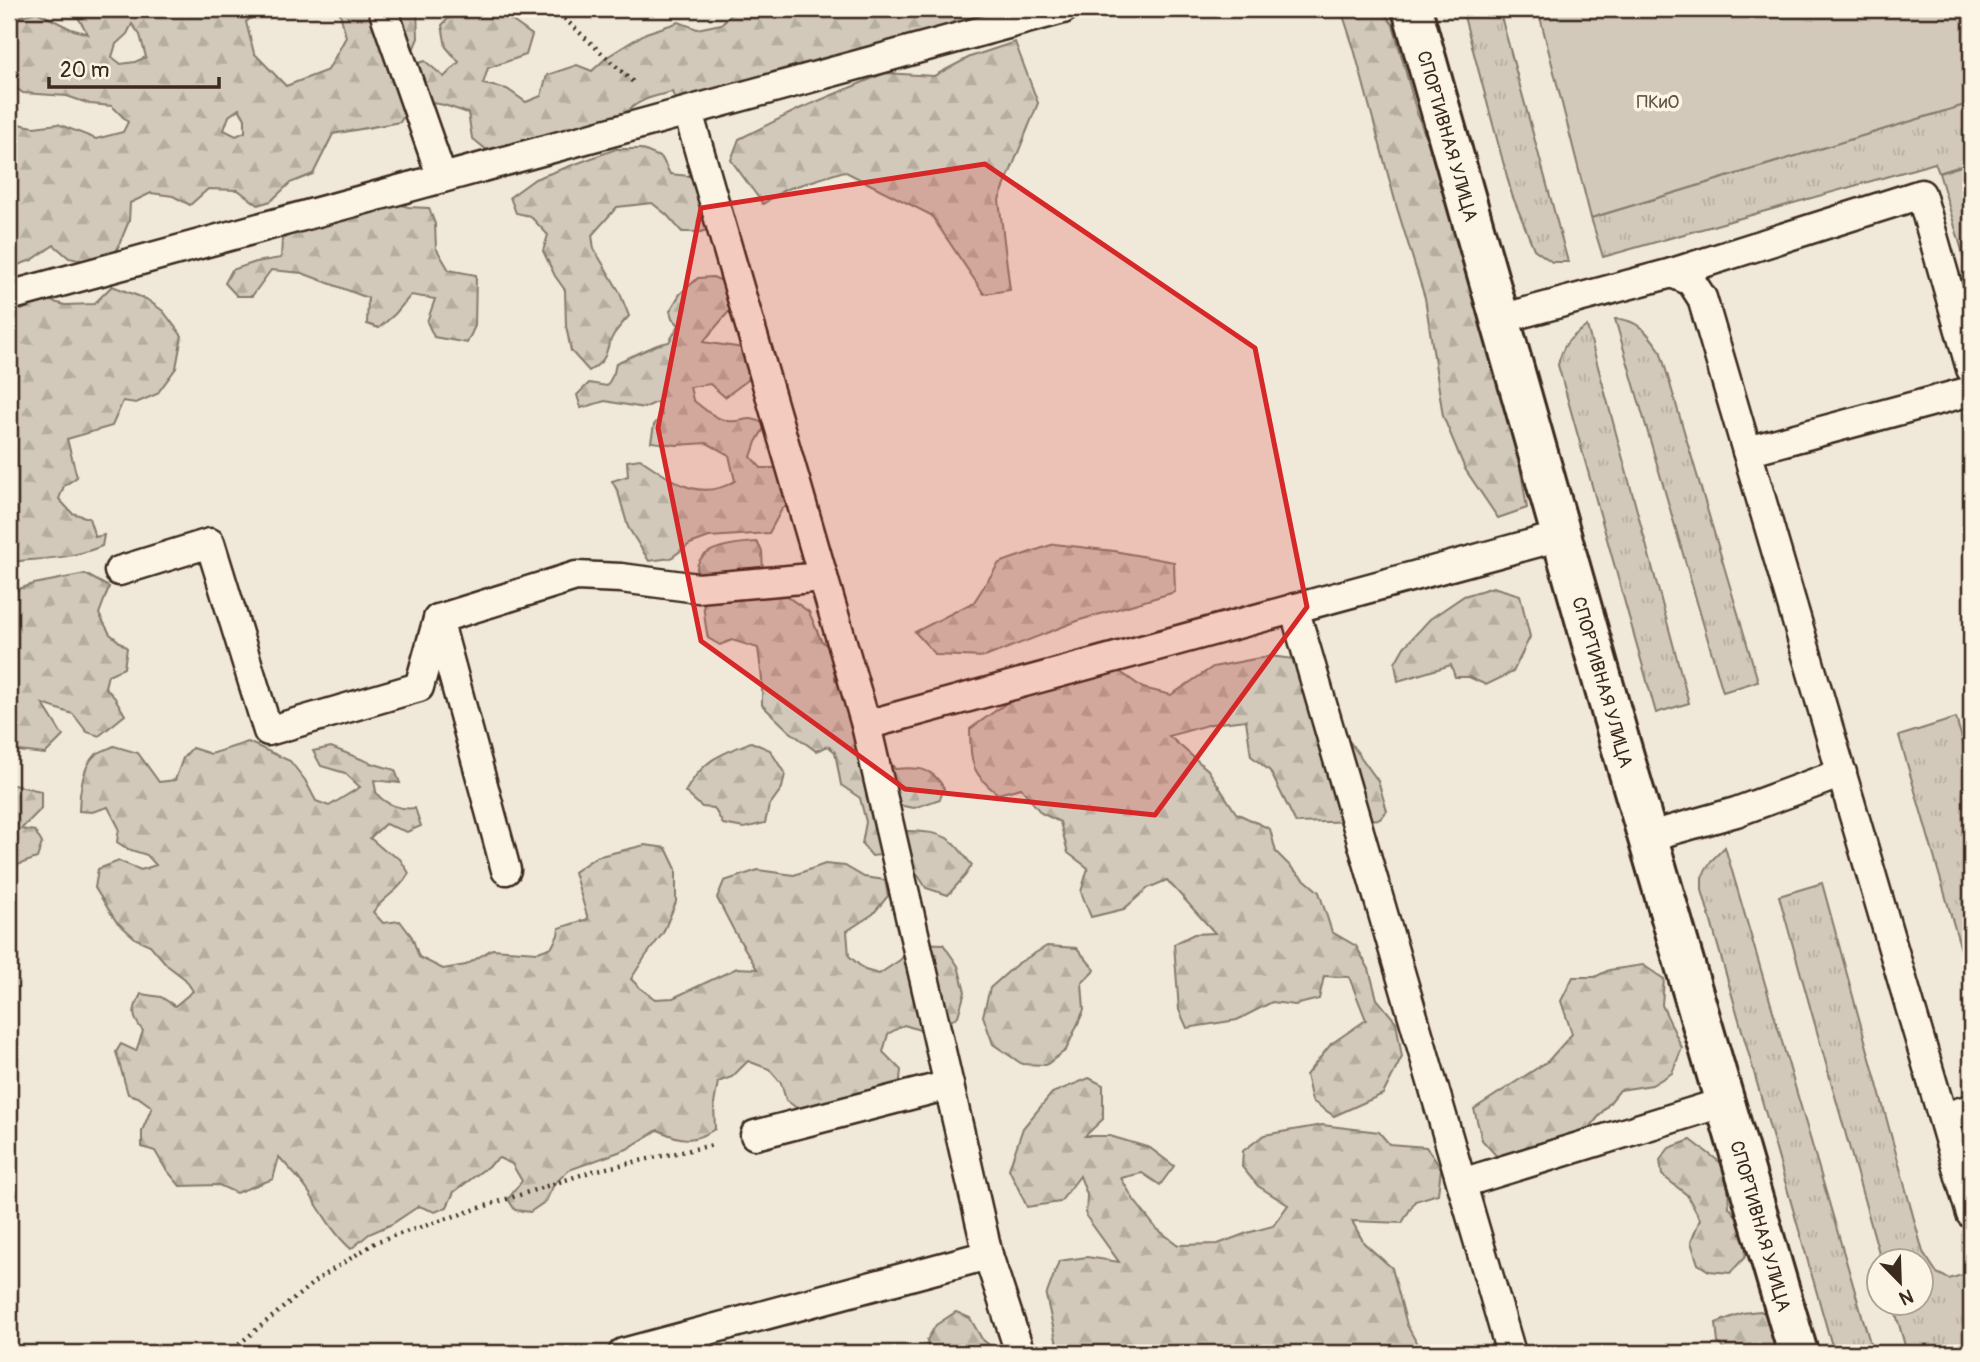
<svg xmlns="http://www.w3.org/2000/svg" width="1980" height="1362" viewBox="0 0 1980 1362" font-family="Pangolin,sans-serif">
  <defs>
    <pattern id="grass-tufts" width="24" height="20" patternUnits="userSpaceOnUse" patternTransform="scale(1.75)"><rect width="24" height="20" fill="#d2c9ba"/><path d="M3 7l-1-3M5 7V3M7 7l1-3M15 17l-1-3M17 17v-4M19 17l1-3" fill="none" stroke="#b5ad9f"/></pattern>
    <pattern id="forest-firs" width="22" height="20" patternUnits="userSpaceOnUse" patternTransform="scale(1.75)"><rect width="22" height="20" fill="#d2c9ba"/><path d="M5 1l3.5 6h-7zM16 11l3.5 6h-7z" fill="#b5ad9f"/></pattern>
  </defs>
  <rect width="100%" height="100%" fill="#f0e9d9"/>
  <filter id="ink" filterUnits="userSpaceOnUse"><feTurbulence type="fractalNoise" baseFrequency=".0143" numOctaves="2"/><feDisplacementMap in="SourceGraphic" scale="14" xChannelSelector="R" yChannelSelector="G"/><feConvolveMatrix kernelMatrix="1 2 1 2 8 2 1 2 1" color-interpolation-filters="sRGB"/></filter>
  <g filter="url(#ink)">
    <g fill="url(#grass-tufts)" stroke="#867a6c" stroke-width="2">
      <path d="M 1462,9 L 1499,9 L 1568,262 L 1552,262 L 1534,249 L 1512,195 Z"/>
      <path d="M 1971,103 L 1971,163 L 1939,173 L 1935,163 L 1603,257 L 1591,218 Z"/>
      <path d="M 1615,319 C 1638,319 1648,333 1660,350 L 1758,681 L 1723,692 Z"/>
      <path d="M 1587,326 L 1689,703 L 1656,713 L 1558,365 C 1563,344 1568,339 1587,326 Z"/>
      <path d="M 1956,718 L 1971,769 L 1971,984 L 1899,736 Z"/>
      <path d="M 1725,847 L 1873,1353 L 1834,1353 L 1702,890 L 1702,877 L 1711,861 Z"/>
      <path d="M 1822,883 L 1923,1252 L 1937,1273 L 1949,1279 L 1971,1272 L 1971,1353 L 1907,1353 L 1893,1303 L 1920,1302 L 1920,1260 L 1881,1260 L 1779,896 Z"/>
    </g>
    <g fill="url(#forest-firs)" stroke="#867a6c" stroke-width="2" fill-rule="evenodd">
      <path d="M 73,9 L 202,9 L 204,13 L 225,14 L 225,9 L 290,9 L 259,12 L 246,22 L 254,53 L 286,86 L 328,70 L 346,37 L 339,9 L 417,9 L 418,38 L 413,50 L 398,51 L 404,67 L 425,61 L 444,77 L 459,62 L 446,47 L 442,25 L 457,9 L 496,9 L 532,35 L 526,55 L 488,68 L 483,84 L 507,89 L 526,102 L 541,96 L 547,75 L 577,65 L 592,71 L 607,57 L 646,33 L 679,22 L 697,29 L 721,24 L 737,9 L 1031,9 L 678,105 L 672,92 C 650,97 638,100 622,116 L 518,158 L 487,150 L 472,138 L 468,113 L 444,105 L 415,100 L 400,122 L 333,134 L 313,174 L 290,183 L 271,201 L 258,205 L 238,190 L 208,189 L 190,205 L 173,196 L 151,193 L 130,203 L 129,221 L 116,252 L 96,263 L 69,258 L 54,245 L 32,260 L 9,268 L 9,116 L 19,124 L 34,127 L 58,124 L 96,139 L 123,132 L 128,122 L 112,106 L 90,104 L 67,96 L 23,93 L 9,83 L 9,19 L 37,12 L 71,29 L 88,34 ZM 132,24 L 140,35 L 146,57 L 135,62 L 121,64 L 112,57 L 116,44 L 127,34 ZM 239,109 L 245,119 L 245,132 L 236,136 L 224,130 L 229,116 Z"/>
      <path d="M 1341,9 L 1381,9 L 1393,25 L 1417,113 L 1450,203 L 1510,404 L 1527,508 L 1498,518 L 1465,469 L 1443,416 L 1425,298 L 1397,208 L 1354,49 Z"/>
      <path d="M 1015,42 L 1038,103 L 999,200 L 1010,290 L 984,294 L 931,215 L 844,171 L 784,190 L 763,204 L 731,160 L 739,139 L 799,109 L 885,73 L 934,76 L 970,57 Z"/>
      <path d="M 616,149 L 641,149 L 662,158 L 670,174 L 689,176 L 710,188 L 720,225 L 701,232 L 682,232 L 667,215 L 652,203 L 617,207 L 592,235 L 594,249 L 619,291 L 629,316 C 624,322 618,328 614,334 C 602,352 613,356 589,371 L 571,351 L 566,326 L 565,290 L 555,276 L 543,251 L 548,235 L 530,216 L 516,213 L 510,197 L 535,179 Z"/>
      <path d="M 388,201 L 408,207 L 429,208 L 435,224 L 436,248 L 449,270 L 476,275 L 475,326 L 467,343 L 434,337 L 427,322 L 435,299 L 411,295 L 395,314 L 379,328 L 367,324 L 368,298 L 302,273 L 271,270 L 252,296 L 237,296 L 225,283 L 232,270 L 256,262 L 281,258 L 282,239 L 314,222 L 340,221 Z"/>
      <path d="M 713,277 L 729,284 L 742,296 L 703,342 L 743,348 L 751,364 L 748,380 L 725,397 L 710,384 L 690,387 L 693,400 C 703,408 715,419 728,421 C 746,423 747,413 766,425 L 756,442 L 751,457 L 761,468 L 777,468 L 800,497 L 782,509 L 769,533 L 709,537 L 690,544 L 671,558 L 649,561 L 628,527 L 618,492 L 612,481 L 628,476 L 627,461 L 640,459 C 672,480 698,503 735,481 L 729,455 L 707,443 L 677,445 L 651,442 L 654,425 L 662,415 L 657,402 L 644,408 L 605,401 L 581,408 L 577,395 L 589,383 L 607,386 L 614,373 L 616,363 L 657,345 L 669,342 L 679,325 L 672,318 L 670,311 L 680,294 L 698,278 Z"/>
      <path d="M 112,286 L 146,299 L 163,311 L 182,336 L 176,368 L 157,394 L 136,403 L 123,401 L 112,426 L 67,439 L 77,477 L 64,486 L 59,499 L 72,513 L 89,518 L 95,537 L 104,535 L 102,546 C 68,560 44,558 9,562 L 9,294 L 12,295 L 22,310 L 43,299 L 65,305 L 94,304 Z"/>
      <path d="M 757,542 L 762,551 L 763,571 L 781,580 L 788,597 L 809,612 L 821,640 L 834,653 L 835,680 L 844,691 L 870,741 L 889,760 L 895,769 C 918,767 932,767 944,788 L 940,799 L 914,808 L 897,805 L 891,830 C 909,832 934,829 950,840 C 958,846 965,857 972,865 L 965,876 L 948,895 L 926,888 L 918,875 L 896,853 L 872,856 L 862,844 L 866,822 L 860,798 L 841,785 L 835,752 L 828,746 L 816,751 L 789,731 L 762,705 L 762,679 L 758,648 L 732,640 L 720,645 L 708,638 C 705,625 704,613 703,600 C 702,590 695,580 697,568 C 699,546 739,543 757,542 Z"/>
      <path d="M 1054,544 L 1114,551 L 1174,562 L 1175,592 L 1080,620 L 985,657 L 936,655 L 915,632 L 974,602 L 999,563 Z"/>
      <path d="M 85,574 L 109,587 L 99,614 L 110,634 L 127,648 L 124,668 L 108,675 L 105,687 L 115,698 L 125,715 L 99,736 L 87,732 L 73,714 L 43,704 L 63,736 L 45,754 L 9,750 L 9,592 L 34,584 Z"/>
      <path d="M 1493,587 L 1520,595 L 1530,637 L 1513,672 L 1486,685 L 1469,677 L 1455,677 L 1451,665 L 1398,681 L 1395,663 L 1404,647 L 1430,619 L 1464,596 Z"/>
      <path d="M 1270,656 L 1310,661 L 1330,729 L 1350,742 L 1378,781 L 1387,811 L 1380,819 L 1357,821 L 1296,823 L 1270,771 L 1251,756 L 1246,720 L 1211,724 L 1169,736 L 1208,770 L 1236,813 L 1270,829 L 1276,852 L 1297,873 L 1319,892 L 1332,932 L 1356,946 L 1369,969 L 1377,999 L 1396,1022 L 1402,1057 L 1383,1094 L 1334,1116 L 1312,1101 L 1306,1075 L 1331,1044 L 1366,1020 L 1349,977 L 1324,976 L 1319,999 L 1295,1005 L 1272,1002 L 1237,1020 L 1187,1028 L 1179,1010 L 1174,944 L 1194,934 L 1215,933 L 1167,880 L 1148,888 L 1124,909 L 1091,917 L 1081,892 L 1088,868 L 1068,853 L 1060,822 L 1041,813 L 1021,788 L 998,794 C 970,773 971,762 970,729 L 1008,702 L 1069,680 L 1119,671 L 1143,688 L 1171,695 L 1213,667 Z"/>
      <path d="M 248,742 L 290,761 L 305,780 L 316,801 L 329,806 L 360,787 L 345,773 L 321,766 L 313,751 L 331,747 L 371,763 L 395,770 L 400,783 L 374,780 C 374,781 376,791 376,792 C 384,805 402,810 415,808 L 421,826 L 407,832 L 385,824 L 370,838 L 384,850 L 400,859 L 409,873 C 398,893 385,895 373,912 L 383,923 L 400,921 L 412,937 L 419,957 L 443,969 L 466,965 L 492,949 L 538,952 L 552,947 L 558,935 L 559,928 L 588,919 L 574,872 L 596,857 L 645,845 L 666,848 L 676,869 L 676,902 L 663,933 L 645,957 L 631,979 L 640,988 L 655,999 L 673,998 L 737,968 L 757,969 L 733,929 L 717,898 L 724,881 L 758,870 L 794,875 L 825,864 L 845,866 L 864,877 L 885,880 L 888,896 L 873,914 L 847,931 L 849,956 L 865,970 L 879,974 L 900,960 L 916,943 L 943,944 L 958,966 L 965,992 L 958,1016 C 933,1034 934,1035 904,1025 L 888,1034 L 883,1052 L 901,1070 L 899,1089 L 802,1112 L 786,1100 L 781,1083 L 769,1069 L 748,1061 L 732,1077 L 718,1082 L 714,1104 L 715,1129 C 693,1143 681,1141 658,1130 L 627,1149 L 569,1170 L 554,1184 L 546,1201 L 530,1212 L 515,1210 L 508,1199 L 522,1181 L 512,1164 L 499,1158 L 454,1192 L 447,1207 L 435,1212 L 419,1206 L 392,1224 L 369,1234 L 351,1249 C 333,1233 321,1211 308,1191 C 300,1179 289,1168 279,1157 L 273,1179 L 236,1193 L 219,1185 L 180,1186 L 165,1168 L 155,1151 L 142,1147 L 142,1131 L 152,1107 L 138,1097 L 128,1094 L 116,1052 L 121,1044 L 136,1051 L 143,1031 C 131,1016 132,1011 141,994 L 161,997 L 175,1006 L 193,991 L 185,979 L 168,966 L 150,945 L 136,939 L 116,921 L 95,888 L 98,869 L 119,861 L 141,870 L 156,865 L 147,855 L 128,849 L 117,842 L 119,828 L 108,807 L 92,812 L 79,811 C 79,796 82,768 94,756 C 98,752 108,749 114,746 L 138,753 L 159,782 L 175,780 L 183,758 L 192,748 L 211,754 Z"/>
      <path d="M 751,742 L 770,750 L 785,774 L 782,788 L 769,806 L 765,823 L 744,828 L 723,824 L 714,808 L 702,807 L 685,792 C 703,760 718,755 751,742 Z"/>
      <path d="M 9,784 L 41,791 L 41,809 L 21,829 L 35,831 L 42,843 L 37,858 L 12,867 L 9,866 Z"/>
      <path d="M 1047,946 L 1077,948 L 1095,970 L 1082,983 L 1084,1010 L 1066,1050 L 1046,1065 L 1022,1064 L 993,1044 L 983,1016 L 990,988 L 1017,964 Z"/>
      <path d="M 1643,965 L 1664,979 L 1662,1005 L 1682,1048 L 1672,1073 L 1652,1085 L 1620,1090 L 1587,1131 L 1528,1146 L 1501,1161 L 1482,1140 L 1474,1109 L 1548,1061 L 1572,1034 L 1561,1001 L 1573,977 L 1595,977 L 1609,970 Z"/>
      <path d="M 1089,1078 L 1103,1085 L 1103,1119 L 1085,1136 L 1110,1136 L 1150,1148 L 1174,1166 L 1160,1185 L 1142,1173 L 1121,1178 L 1134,1200 L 1156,1228 L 1178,1245 L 1218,1244 L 1247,1233 L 1273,1226 L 1288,1205 L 1258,1186 L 1242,1167 L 1243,1151 L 1264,1135 L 1322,1125 L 1379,1132 L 1389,1144 L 1426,1147 L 1441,1168 L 1438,1194 L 1415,1201 L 1402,1223 L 1352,1221 L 1364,1243 L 1392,1268 L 1407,1325 L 1422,1353 L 1059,1353 L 1046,1296 L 1059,1261 L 1087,1257 L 1119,1262 L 1086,1216 L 1087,1195 L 1080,1176 L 1060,1202 L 1027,1207 L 1009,1169 L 1023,1128 L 1052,1093 Z"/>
      <path d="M 1691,1140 L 1721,1163 L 1728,1188 L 1729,1207 L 1739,1219 L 1747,1241 L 1745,1257 L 1730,1273 L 1709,1271 L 1698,1264 L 1691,1242 L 1700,1219 L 1687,1195 L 1662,1175 L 1660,1160 L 1669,1148 Z"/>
      <path d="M 1760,1311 L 1779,1319 L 1795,1353 L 1728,1353 L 1718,1343 L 1716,1323 L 1742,1313 Z"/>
      <path d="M 956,1312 L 970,1318 L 982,1339 L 999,1353 L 929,1353 L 927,1340 L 936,1325 Z"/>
    </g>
    <g fill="#d2c9ba" stroke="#867a6c" stroke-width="2">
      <path d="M 1538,9 L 1971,9 L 1971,103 L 1591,218 Z"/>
      <path d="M 1971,163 L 1971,281 L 1939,173 Z"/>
    </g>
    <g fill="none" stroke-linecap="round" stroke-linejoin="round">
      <defs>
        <g id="service">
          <path d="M 383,9 L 442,178"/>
          <path d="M 688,112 L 866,725"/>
          <path d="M 1672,273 L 1921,194 L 1971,369"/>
          <path d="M 9,296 L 1063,9"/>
          <path d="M 1500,319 L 1672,273 L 1691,281 L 1702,298 L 1971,1214"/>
          <path d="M 1747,451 L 1971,391"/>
          <path d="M 119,571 L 210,543 L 268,731 L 419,687 L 438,619 L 576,576 L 621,578 L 698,588 L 823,577"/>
          <path d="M 1294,608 L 1511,1353"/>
          <path d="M 438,619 L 506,870"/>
          <path d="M 1647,837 L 1736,812 L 1842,773"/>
          <path d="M 1943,1117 L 1971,1109"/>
          <path d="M 755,1135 L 949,1085"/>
          <path d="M 1462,1183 L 1725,1102"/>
          <path d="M 988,1255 L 866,725 L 1561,536"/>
          <path d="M 623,1353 L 988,1255 L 1020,1353"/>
        </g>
        <path id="minor" d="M 1412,9 L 1619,739 L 1798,1353"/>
      </defs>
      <use href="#service" stroke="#3b2a1e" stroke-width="33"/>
      <use href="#minor" stroke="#3b2a1e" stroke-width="44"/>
      <g stroke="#3b2a1e" stroke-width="4.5" stroke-dasharray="2 5" stroke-linecap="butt">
        <path d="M 554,9 L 633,82"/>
        <path d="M 228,1353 L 318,1279 L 378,1241 L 593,1171 L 713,1145"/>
        <path d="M 829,1353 L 835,1342"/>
      </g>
      <use href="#service" stroke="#fcf5e5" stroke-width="28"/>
      <use href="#minor" stroke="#fcf5e5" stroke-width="38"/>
    </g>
  </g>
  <path fill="#d62828" fill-opacity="0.2" stroke="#d62828" stroke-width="5" stroke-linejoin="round" d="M 985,164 L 1255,348 L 1307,607 L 1155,815 L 905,789 L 701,641 L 658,428 L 701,208 Z"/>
  <g text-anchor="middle" stroke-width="7" stroke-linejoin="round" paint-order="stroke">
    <g font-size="19" fill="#615245" stroke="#fcf5e5">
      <text x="1658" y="108">ПКиО</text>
    </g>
    <g font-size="19" fill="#3b2a1e" stroke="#fcf5e5">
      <text transform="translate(1448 136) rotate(74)" y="7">СПОРТИВНАЯ УЛИЦА</text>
      <text transform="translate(1603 682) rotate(74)" y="7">СПОРТИВНАЯ УЛИЦА</text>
      <text transform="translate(1761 1226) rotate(74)" y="7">СПОРТИВНАЯ УЛИЦА</text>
    </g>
  </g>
  <rect width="1980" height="1362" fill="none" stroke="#fcf5e5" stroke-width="35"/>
  <rect x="18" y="18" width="1945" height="1327" fill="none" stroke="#3b2a1e" stroke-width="2.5" filter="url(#ink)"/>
  <g transform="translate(1900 1282) rotate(157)"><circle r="33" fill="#fcf5e5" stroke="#afa495" stroke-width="2"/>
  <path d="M0-5L12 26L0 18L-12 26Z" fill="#3b2a1e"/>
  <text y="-10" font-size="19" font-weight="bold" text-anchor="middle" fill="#3b2a1e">N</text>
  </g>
  <path d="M49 77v10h170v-10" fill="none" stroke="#3b2a1e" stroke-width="3.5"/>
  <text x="60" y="77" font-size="21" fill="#3b2a1e" stroke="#fcf5e5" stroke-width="5" paint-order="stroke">20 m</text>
</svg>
